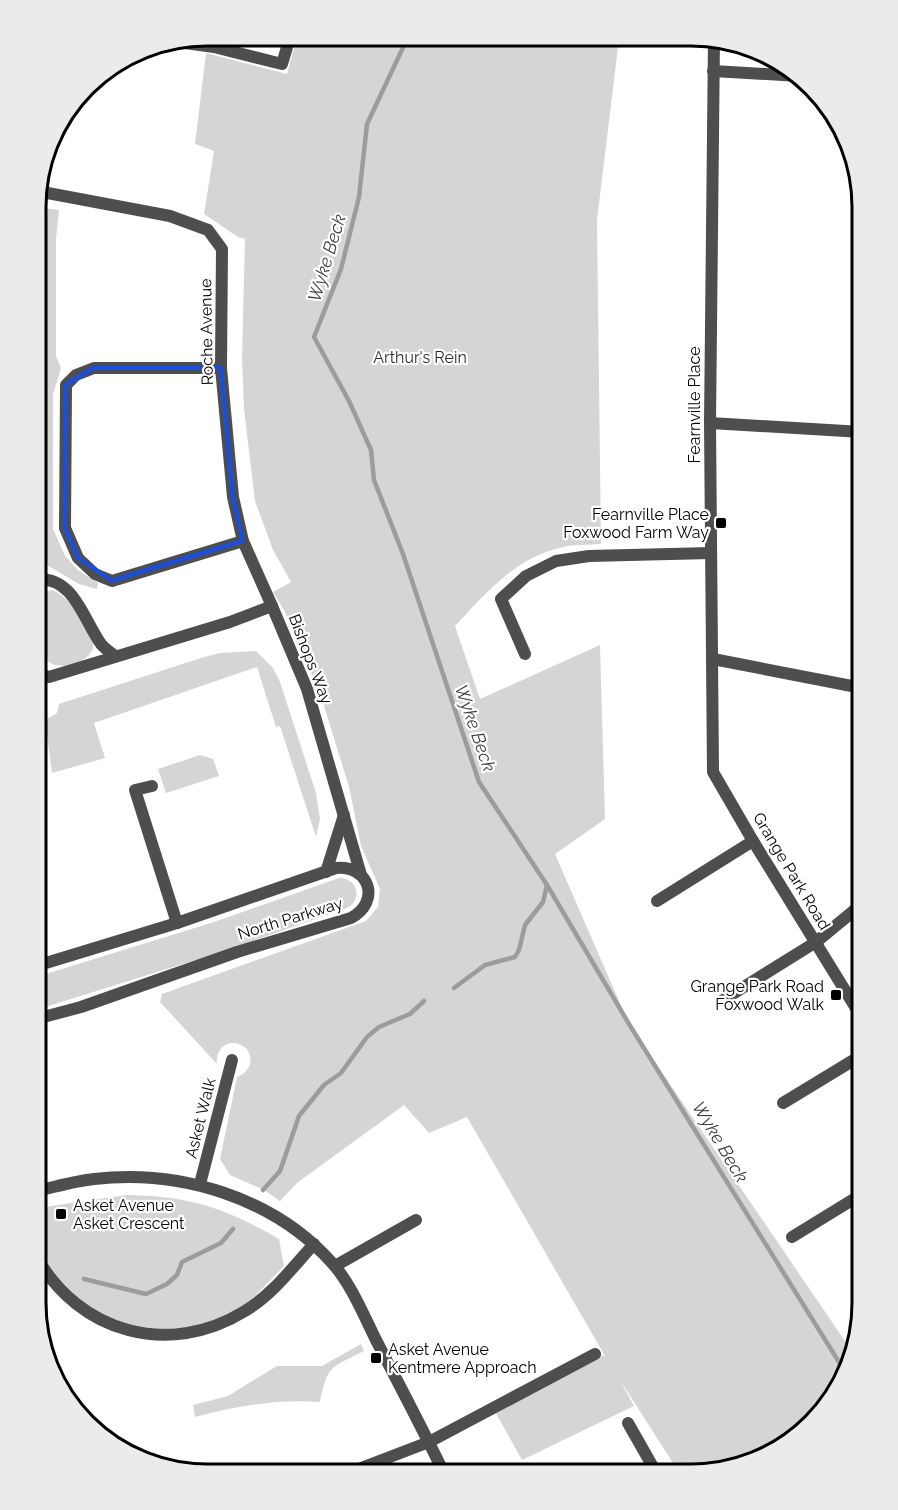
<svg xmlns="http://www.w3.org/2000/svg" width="898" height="1510" viewBox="0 0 898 1510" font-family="Raleway,sans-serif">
  <rect width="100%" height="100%" fill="#fff"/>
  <g fill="#d5d5d5">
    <path d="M 297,37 L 619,39 L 597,220 L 601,544 C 588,545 572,544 559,548 C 514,559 485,594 455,626 L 480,699 L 600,645 L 605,819 L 555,854 L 629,1024 L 849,1347 L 827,1407 L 756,1461 L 691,1474 L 680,1474 L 620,1380 L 634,1406 L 522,1460 L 493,1408 L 595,1354 L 605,1356 L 467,1117 L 429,1133 L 404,1105 L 297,1183 L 280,1201 L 264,1190 L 230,1175 L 220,1159 L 237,1077 C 250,1072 254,1061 247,1049 C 233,1036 215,1045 217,1064 L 160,1002 L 162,994 L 366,921 L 378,907 L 380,889 L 361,846 L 349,787 L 321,696 L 284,610 L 273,592 L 291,582 L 273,550 L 255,501 L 244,409 L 242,358 L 245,239 L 238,237 L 204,214 L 214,151 L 195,144 L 206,53 L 287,74 Z"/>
    <path d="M 37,207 L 59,210 L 56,239 L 56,356 L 61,368 L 53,394 L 53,529 L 65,556 L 79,571 L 98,583 L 97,589 L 79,584 L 45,564 L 42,451 L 37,450 Z"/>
    <path d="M 52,590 C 63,594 72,605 78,615 C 84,622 95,639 93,648 C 89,663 60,671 49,662 C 41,656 39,641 39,632 C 38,619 36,601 45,592 Z"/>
    <path d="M 256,651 L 273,668 L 280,682 L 316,793 L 320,819 L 316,837 L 280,726 L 276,727 L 257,667 L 94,723 L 105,758 L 52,773 L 45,720 L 57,713 L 59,704 L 204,657 L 220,653 Z"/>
    <path d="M 200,755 L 213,759 L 219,776 L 166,793 L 158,769 Z"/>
    <path d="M 339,878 C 358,878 363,899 347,908 L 224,951 L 36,1010 L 36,977 L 214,922 Z"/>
    <path d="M 127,1195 C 188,1196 226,1208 279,1239 L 284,1266 L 252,1299 L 234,1312 L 210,1322 L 188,1328 L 142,1329 L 98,1314 L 63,1287 L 36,1246 L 36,1221 L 44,1207 Z"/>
    <path d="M 361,1344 L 364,1351 C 331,1368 328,1364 320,1402 C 276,1399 237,1406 195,1417 L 193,1405 L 228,1396 L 277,1366 L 322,1366 Z"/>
  </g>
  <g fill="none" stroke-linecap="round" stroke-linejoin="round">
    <g stroke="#9c9c9c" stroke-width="4.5">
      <path d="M 408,37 L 367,124 L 359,197 L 341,269 L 314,337 L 349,401 L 371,450 L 374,480 L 403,554 L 479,782 L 547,885 L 629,1024 L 842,1367"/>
      <path d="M 454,988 L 485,965 L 515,957 L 519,950 L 525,925 L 543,902 L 547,885"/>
      <path d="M 263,1190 L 280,1171 L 299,1116 L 324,1085 L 341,1073 L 367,1037 L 379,1027 L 410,1014 L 424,1001"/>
      <path d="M 84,1279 L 146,1294 L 167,1284 L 177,1275 L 182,1262 L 221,1243 L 233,1229"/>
    </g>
    <g stroke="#4e4e4e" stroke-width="12">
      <path d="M 714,39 L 710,423 L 713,772 L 753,841 L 862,1018"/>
      <path d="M 178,42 L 214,47 L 282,64 L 290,37"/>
      <path d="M 713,71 L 799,76"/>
      <path d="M 37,191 L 170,216 L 208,230 L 222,249 L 221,368 L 233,497 L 243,541 L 272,606"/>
      <path d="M 221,368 L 94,368 L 76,375 L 66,385 L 65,528 L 78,558 L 95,574 L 112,581 L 243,541"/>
      <path d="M 710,423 L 862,432"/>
      <path d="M 37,579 C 74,577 83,619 101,644 C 104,648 110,652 115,656"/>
      <path d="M 525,654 L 501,599 L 526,576 L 556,561 L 589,556 L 711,553"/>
      <path d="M 713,659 L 862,688"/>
      <path d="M 37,671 L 39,674 L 49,677 L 230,622 L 272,606 L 307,689 L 361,875"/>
      <path d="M 152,786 L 135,790 L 177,923"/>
      <path d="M 326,872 L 344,815"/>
      <path d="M 657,901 L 753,841"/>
      <path d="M 723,1000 L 816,942 L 862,904"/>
      <path d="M 783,1103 L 862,1055"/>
      <path d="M 200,1184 L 232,1060"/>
      <path d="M 36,1191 C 55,1187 75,1181 94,1179 C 181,1169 275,1198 333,1264 C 351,1284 364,1316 376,1340 C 399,1384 422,1428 444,1473"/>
      <path d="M 792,1237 L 862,1194"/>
      <path d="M 36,1256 C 79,1333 169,1358 245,1311 C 273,1294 292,1268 314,1244"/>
      <path d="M 335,1266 L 416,1220"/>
      <path d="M 628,1423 L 657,1474"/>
      <path d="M 348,1473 L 429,1442 L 595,1354"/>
    </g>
    <path stroke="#4e4e4e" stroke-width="12" d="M 36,1019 L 81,1007 L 237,952 L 351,918 C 381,902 370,865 336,868 L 177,923 L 36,966"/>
  </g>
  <path fill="none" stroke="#1d4ed8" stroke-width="4.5" stroke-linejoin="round" d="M 94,368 L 221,368 L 233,497 L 243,541 L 112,581 L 78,558 L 65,528 L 66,385 Z"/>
  <g fill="#000" stroke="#fff" stroke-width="2">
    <rect x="715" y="517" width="12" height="12" rx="3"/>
    <rect x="830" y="989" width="12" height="12" rx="3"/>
    <rect x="55" y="1208" width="12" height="12" rx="3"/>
    <rect x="370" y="1352" width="12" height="12" rx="3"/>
  </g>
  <g text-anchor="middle" stroke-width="4.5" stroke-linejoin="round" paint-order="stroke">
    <g font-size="16" fill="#000" stroke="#fff">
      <text transform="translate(206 332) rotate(-91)" y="6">Roche Avenue</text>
      <text transform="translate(694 405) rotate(-90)" y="6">Fearnville Place</text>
      <text transform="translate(311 659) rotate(69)" y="6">Bishops Way</text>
      <text transform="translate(792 871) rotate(59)" y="6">Grange Park Road</text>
      <text transform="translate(290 918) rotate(-17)" y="6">North Parkway</text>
      <text transform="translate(200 1118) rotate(-76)" y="6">Asket Walk</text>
    </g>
    <g font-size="16" fill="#2c2c2c" stroke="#fff">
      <text x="420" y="363">Arthur's Rein</text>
    </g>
    <g font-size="16" fill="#000" stroke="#fff" text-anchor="end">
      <text x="709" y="520">Fearnville Place<tspan x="709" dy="18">Foxwood Farm Way</tspan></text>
      <text x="824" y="992">Grange Park Road<tspan x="824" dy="18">Foxwood Walk</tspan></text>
      <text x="73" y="1211" text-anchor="start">Asket Avenue<tspan x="73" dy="18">Asket Crescent</tspan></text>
      <text x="388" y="1355" text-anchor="start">Asket Avenue<tspan x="388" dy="18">Kentmere Approach</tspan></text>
    </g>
    <g font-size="18" font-style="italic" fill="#3d3d3d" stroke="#fff">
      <text transform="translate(327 258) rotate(-73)" y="6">Wyke Beck</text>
      <text transform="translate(475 728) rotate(71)" y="6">Wyke Beck</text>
      <text transform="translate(720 1142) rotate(59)" y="6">Wyke Beck</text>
    </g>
  </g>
  <path d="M0 0H898V1510H0ZM207 46H691A161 161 0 0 1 852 207V1303A161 161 0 0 1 691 1464H207A161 161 0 0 1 46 1303V207A161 161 0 0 1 207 46Z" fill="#ebebeb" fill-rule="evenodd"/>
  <path fill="none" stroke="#000" stroke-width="3" d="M207 46H691A161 161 0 0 1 852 207V1303A161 161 0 0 1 691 1464H207A161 161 0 0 1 46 1303V207A161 161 0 0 1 207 46Z"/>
</svg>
